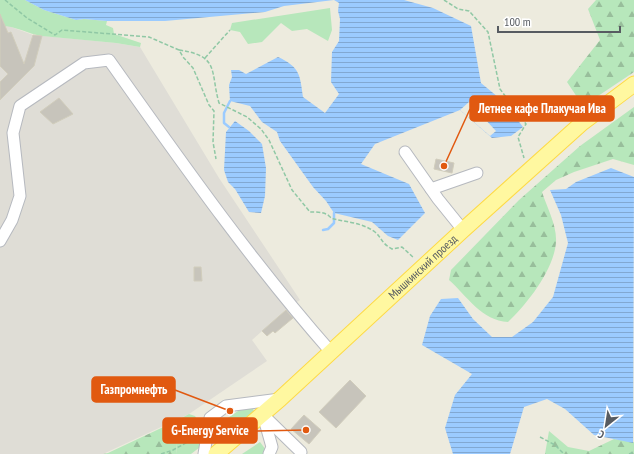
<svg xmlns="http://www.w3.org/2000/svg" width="634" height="454" viewBox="0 0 634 454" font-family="'PT Sans Narrow',sans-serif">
  <defs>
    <pattern id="forest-firs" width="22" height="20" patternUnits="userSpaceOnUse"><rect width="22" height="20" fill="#b7e7bb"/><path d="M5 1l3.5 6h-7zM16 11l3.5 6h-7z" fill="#98be9b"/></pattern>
    <pattern id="water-rules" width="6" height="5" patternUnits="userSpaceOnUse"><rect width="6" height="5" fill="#9bcbff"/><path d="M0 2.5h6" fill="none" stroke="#81a8d2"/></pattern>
  </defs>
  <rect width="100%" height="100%" fill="#edebde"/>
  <path fill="#dfddd6" d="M 6,25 L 33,35 L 116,43 L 140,47 L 219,178 L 300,300 L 290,306 L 252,340 L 267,361 L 189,414 L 103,454 L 0,454 L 0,26 Z"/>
  <g fill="#b7e7bb">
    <path d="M 0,0 L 25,0 L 44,10 L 76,20 L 84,19 L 107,21 L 106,25 L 113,28 L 114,34 L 141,43 L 140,47 L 116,43 L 42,36 C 28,34 14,25 0,26 Z"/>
    <path d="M 330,8 L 332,30 L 328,41 L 307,29 L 292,31 L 281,23 L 262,42 L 248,44 L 240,32 L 230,30 L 232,23 Z"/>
    <path d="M 244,407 L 252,407 L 254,411 L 235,428 L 215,440 L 214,432 L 216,426 Z"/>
    <path d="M 189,414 L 195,416 L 203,428 L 200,447 L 191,454 L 177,454 L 174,422 Z"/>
    <path d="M 260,442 L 266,450 L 265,454 L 242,454 Z"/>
  </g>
  <g fill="url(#forest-firs)">
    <path d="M 596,0 L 634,0 L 634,72 L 583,106 L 567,82 L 600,40 L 588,9 Z"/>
    <path d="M 634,107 L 634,165 L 613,159 L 574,172 L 556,180 L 542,192 C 547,208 557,225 556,242 C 554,270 527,304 508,322 C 482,321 467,296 449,280 L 451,270 L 519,200 L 580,146 Z"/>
    <path d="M 174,422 L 177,454 L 103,454 L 108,453 Z"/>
    <path d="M 549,431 L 568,447 L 589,451 L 614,439 L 634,442 L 634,454 L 545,454 Z"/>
  </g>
  <g fill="url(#water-rules)">
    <path d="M 25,0 L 404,0 L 433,8 L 471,26 L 481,83 L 504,102 L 523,127 L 511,136 L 492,138 L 460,110 L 375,144 L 361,164 L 409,184 L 425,213 L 398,240 L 388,236 L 372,222 L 334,213 L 326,201 L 313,187 L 280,141 L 277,132 L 262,122 L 250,106 L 230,101 L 229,85 L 232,77 L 231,70 L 239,70 L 246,74 L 278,57 C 300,67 300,75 303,97 L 325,113 L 339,94 L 331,82 L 332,52 L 339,41 L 340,19 L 338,11 L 339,3 L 334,0 L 284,6 L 265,12 L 165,21 L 107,21 L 84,19 L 76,20 L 44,10 Z"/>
    <path d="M 235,121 L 249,131 L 262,144 L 266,168 L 265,196 L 261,213 L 249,212 L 235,189 L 228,182 L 224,170 L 226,132 Z"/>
    <path d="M 611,168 L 634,177 L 633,443 L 594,435 L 565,409 L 547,399 L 524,407 L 510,454 L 453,454 L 445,428 L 455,395 L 472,374 L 422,345 L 430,316 L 441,299 L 458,298 L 473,319 L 492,337 L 512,337 L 533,322 L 553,297 L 568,243 L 561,215 L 550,190 L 566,189 L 576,182 Z"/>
  </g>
  <path fill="#edebde" d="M 469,102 L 496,131 L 490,136 L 460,110 Z"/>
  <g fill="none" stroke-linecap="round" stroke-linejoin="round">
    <g stroke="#9bcbff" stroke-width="2.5">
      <path d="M 229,127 L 224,123 L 224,113 L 230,101"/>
      <path d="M 323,230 L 328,229 L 334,223 L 334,213"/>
    </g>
  </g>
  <g fill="#c7c4bb" stroke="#d1cdbc">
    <path d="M 0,14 L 8,33 L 11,32 L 24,64 L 33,35 L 42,36 L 34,66 L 0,100 L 0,82 L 8,74 L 0,66 Z"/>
    <path d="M 59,98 L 73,114 L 53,124 L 40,112 Z"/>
    <path d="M 436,159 L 454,163 L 452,173 L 434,169 Z"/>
    <path d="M 194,267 L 201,267 L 202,281 L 194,281 Z"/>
    <path d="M 286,310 L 293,318 L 275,333 L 273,331 L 267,336 L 262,331 Z"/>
    <path d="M 350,380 L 366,396 L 336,428 L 319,412 Z"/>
    <path d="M 304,415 L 321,430 L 309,444 L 291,429 Z"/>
  </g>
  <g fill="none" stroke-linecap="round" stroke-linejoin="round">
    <defs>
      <g id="minor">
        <path d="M 405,152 L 438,199 L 463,230"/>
        <path d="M 431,189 L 477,173"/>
        <path d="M 0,241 L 12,220 L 20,196 L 13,133 L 20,106 L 84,63 L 109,60 C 180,160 250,260 331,352"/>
        <path d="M 263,415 L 301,452"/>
        <path d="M 263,415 L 272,447 L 269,454"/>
        <path d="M 204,454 L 210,418 L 226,406 L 280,399"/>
      </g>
      <g id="major">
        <path id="s1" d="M 216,454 L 280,399 L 463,230 L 582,123 L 634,84"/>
      </g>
    </defs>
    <use href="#minor" stroke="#b6b9bf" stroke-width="13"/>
    <use href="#major" stroke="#feda46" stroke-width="17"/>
    <g stroke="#90c8a5" stroke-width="1.5" stroke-dasharray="4 2" stroke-linecap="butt">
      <path d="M 5,0 L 27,18 L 55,35 L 62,30 L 149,37 L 179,50 L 183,57 L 193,68 L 209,105 L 214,111 L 213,142 L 216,159"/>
      <path d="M 444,0 L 458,9 L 469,11 L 488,32 L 500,89 L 526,124 L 518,137 L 524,158"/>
      <path d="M 179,50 C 220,56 210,71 219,103 L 247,117 L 261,129 L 269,140 L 292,190 L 310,212 C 315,212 322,212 326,214 C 329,215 330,218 334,219 C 347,222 363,223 375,232 C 382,238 381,243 392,249 L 402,247 L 414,258"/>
      <path d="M 205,58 L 230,30"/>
      <path d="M 540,437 L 555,445 L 564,454"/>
      <path d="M 161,454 L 173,450 L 197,437"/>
      <path d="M 629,454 L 634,452"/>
    </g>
    <use href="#minor" stroke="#fff" stroke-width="11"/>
    <use href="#major" stroke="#fff8a0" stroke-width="15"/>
  </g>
  <g text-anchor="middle" stroke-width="3.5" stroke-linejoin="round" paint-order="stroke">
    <g font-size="12" fill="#575b61" stroke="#fff">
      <text dy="4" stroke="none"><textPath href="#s1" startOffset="279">Мышкинский проезд</textPath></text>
    </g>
  </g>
  <path fill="none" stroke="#e15910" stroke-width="1.5" d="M444 166L470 109M230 411L175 390M306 430L257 431"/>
  <g fill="#e15910" stroke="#fff" stroke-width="1.5">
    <circle cx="444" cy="166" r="4"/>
    <circle cx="230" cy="411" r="4"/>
    <circle cx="306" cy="430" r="4"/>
  </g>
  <g fill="#e15910" stroke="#e15910" stroke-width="1.5">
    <rect x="470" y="96" width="144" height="25" rx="4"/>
    <rect x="92" y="377" width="83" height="25" rx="4"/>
    <rect x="163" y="418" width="94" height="25" rx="4"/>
  </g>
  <g font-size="13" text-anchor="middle" font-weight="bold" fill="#fff">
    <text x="542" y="113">Летнее кафе Плакучая Ива</text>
    <text x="134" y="394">Газпромнефть</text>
    <text x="210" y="435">G-Energy Service</text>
  </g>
  <g transform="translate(606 426) rotate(210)" stroke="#ffffff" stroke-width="3" paint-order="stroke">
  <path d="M0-3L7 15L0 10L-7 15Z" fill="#575b61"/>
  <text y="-6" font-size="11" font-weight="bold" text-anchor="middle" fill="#575b61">С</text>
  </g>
  <path d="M498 26v6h122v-6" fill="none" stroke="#575b61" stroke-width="2"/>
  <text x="504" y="26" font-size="12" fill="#575b61" stroke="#ffffff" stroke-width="3" paint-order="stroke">100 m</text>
</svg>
